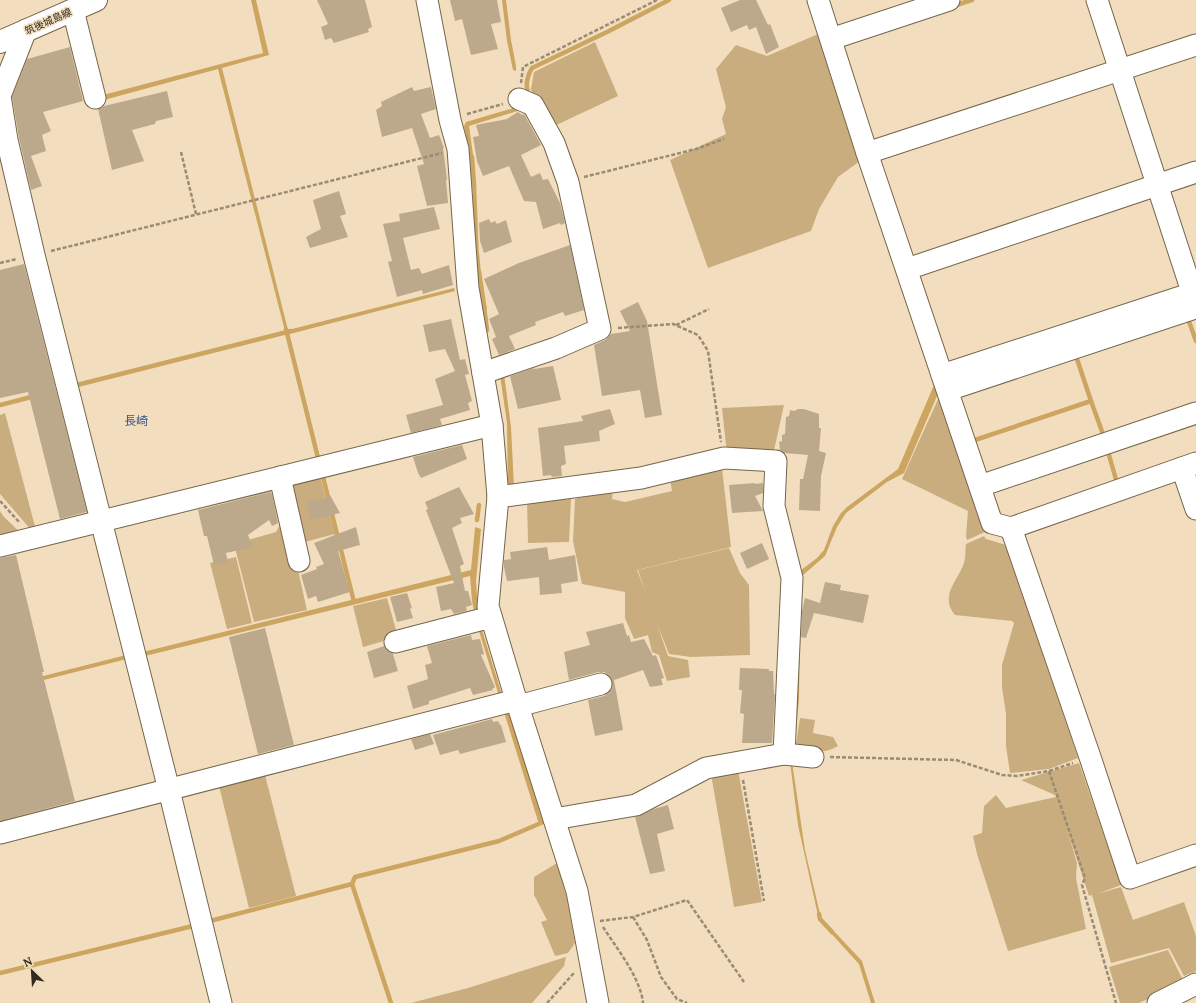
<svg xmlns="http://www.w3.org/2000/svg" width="1196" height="1003" viewBox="0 0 1196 1003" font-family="Lora,'Noto Sans JP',serif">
  <rect width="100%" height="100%" fill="#f2debe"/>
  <g fill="#caad7e">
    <path d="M 818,34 L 860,161 L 838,177 L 819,209 L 811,231 L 708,268 L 670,160 L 726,134 L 722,119 L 726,107 L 716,69 L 736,45 L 767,56 Z"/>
    <path d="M 595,42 L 618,96 L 550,128 L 533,98 L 531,89 L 534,72 Z"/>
    <path d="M 939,397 L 985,532 L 967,540 L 966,536 L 968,511 L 902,479 Z"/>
    <path d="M 784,405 L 773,455 L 727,454 L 722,408 Z"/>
    <path d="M 5,413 L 37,534 L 32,531 L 0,494 L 0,415 Z"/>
    <path d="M 722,468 L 731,547 L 637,570 L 645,591 L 638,570 L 729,548 L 740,573 L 749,585 L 750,655 L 691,657 L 669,654 L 657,624 L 668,656 L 688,660 L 690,677 L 667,681 L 659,655 L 652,652 L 648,635 L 634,639 L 625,618 L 625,592 L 582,584 L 573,541 L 575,499 L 613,490 L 612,499 L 625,502 L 672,491 L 670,479 Z"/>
    <path d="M 319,472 L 335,534 L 301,543 L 286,481 Z"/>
    <path d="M 278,481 L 307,610 L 254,622 L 234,544 L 276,532 L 282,521 Z"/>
    <path d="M 571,499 L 569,542 L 528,543 L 527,500 Z"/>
    <path d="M 0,511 L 4,517 L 26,538 L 0,544 Z"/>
    <path d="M 984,536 L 986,539 L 1006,545 L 1078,758 L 1049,769 L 1010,773 L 1006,746 L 1006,714 L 1002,687 L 1002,665 L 1014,623 L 1012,621 L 955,615 C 939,595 958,581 964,563 C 966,557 965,550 966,544 Z"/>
    <path d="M 236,557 L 252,623 L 227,629 L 210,563 Z"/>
    <path d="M 387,598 L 398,637 L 363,647 L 353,606 Z"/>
    <path d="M 800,718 L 815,720 L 813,733 L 833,737 L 838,746 C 825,754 811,752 795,751 Z"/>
    <path d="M 1079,763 L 1121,885 L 1097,894 L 1121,887 L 1133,920 L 1184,902 L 1196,936 L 1196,971 L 1184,976 L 1169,948 L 1111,963 L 1092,895 L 1089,896 L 1067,829 L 1077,863 L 1076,878 L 1086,929 L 1008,951 L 977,854 L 973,836 L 982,833 L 984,806 L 996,795 L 1006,808 L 1056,797 L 1055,795 L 1021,780 Z"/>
    <path d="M 738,770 L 762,902 L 734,907 L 711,774 Z"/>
    <path d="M 264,771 L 296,896 L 249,908 L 218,782 Z"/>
    <path d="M 557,863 L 567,898 L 575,943 L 568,953 L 555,956 L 541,922 L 547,920 L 534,895 L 534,877 Z"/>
    <path d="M 1168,950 L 1184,982 L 1139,1003 L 1120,1003 L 1109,967 Z"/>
    <path d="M 566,957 L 564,966 L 532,1003 L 411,1003 L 468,988 Z"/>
  </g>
  <g fill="#cca561">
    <path d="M 251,0 L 256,0 L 269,55 L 222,68 L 288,330 L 454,288 L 455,291 L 286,335 L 218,69 L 104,100 L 103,95 L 263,53 Z"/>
    <path d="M 502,0 L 506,0 L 511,40 L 516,66 L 516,71 L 513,70 L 507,41 Z"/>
    <path d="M 524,105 L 524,109 L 469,126 L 474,161 L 470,161 L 464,126 L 466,122 Z"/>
    <path d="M 476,180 L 479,259 L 475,259 L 472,181 Z"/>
    <path d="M 481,270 L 487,310 L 483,311 L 477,271 Z"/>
    <path d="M 504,374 L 511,427 L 514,487 L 508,488 L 507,423 L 500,375 Z"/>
    <path d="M 940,380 L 940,389 L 904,473 L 887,482 L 846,513 L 837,527 L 825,556 L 803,575 L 800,616 L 799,700 L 794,752 L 800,571 L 817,558 L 824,550 L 833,526 L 841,513 L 847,507 L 898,469 L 934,385 Z"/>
    <path d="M 475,527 L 481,529 L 476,581 L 478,610 L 474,611 L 472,601 L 470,576 L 141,657 L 139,653 L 471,570 Z"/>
    <path d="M 482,630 L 502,695 L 499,696 L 479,631 Z"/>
    <path d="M 130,654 L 131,658 L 0,691 L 0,687 Z"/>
    <path d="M 790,762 L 792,762 L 805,850 L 821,918 L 819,920 L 798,825 Z"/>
    <path d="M 830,927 L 862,961 L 875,1003 L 871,1003 L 859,964 L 828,930 Z"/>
  </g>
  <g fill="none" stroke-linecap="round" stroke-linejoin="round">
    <g stroke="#cca561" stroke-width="4.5">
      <path d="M 953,6 L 972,0"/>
      <path d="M 527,95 L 528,92 C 525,85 528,74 532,68 L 607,32 L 669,0"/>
      <path d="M 472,157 L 474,185"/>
      <path d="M 477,254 L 479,277"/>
      <path d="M 484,306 L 487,330"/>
      <path d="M 1187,316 L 1196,341"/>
      <path d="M 286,329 L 319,462"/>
      <path d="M 73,386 L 291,331"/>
      <path d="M 1091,401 L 1104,437"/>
      <path d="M 0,405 L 35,396"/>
      <path d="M 972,441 L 1091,401 L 1075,353"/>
      <path d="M 1107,448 L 1117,483"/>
      <path d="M 322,473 L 329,501"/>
      <path d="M 331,510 L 354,602"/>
      <path d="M 477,520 L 479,505"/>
      <path d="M 352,884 L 391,1003"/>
      <path d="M 819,914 L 820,919 L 832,932"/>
      <path d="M 206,922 L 352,884 L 355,877 L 499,841 L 541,823 L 506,711"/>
      <path d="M 0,973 L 197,925"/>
    </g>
  </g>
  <g fill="#bca98b">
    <path d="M 317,0 L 365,0 L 372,27 L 368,29 L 369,32 L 334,43 L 331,38 L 325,40 L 321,27 L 328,24 Z"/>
    <path d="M 450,0 L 497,0 L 501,22 L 491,24 L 498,49 L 471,55 L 462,19 L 455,21 Z"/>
    <path d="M 740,0 L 756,0 L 768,25 L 770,24 L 779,47 L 766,54 L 756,27 L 749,30 L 747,25 L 731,32 L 721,8 Z"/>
    <path d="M 70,47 L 83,101 L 43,112 L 51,131 L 42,135 L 46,151 L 31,156 L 42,186 L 31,190 L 19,138 L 12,97 L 27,59 Z"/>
    <path d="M 412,87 L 414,91 L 431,87 L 436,109 L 421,114 L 430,138 L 439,135 L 444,148 L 443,148 L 447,179 L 446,180 L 448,203 L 427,206 L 417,166 L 424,164 L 412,128 L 382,137 L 376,110 L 382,106 L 381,102 Z"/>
    <path d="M 167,91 L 173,117 L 156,121 L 155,124 L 132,130 L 144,161 L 112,170 L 98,109 L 104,106 Z"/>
    <path d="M 518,112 L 522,115 L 524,114 L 541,145 L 521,155 L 531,177 L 540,173 L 543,180 L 548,179 L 560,203 L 565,223 L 561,225 L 560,223 L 543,229 L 536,202 L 524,201 L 509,166 L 483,176 L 477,161 L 473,137 L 479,136 L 476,125 L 507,119 Z"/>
    <path d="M 339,191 L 346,214 L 340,216 L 348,237 L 310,248 L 306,237 L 321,229 L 313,200 Z"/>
    <path d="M 434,207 L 440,229 L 403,238 L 411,270 L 419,268 L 422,274 L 449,265 L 453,285 L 423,294 L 422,290 L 397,297 L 388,262 L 392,261 L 383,224 L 400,221 L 399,214 Z"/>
    <path d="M 489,219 L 491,223 L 495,221 L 497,224 L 506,220 L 512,242 L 484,253 L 480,241 L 479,223 Z"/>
    <path d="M 570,245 L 584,310 L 565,316 L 563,312 L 535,322 L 536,325 L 509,336 L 515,349 L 499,355 L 492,339 L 496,337 L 489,319 L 499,314 L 484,279 L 519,263 Z"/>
    <path d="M 24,264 L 87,512 L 60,519 L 28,392 L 0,398 L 0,270 Z"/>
    <path d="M 638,302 L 647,321 L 662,415 L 645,418 L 640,390 L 602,396 L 594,345 L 605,340 L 611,334 L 630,331 L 620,311 Z"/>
    <path d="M 451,319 L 460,360 L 465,359 L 469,374 L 465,375 L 472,401 L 468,403 L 470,410 L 440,419 L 442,425 L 411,433 L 406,415 L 443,405 L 435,379 L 455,371 L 445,349 L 429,352 L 423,325 Z"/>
    <path d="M 553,366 L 561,400 L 518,409 L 510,376 L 534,368 L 534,369 Z"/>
    <path d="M 610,409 L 615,424 L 599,431 L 600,441 L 564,446 L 566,464 L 561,466 L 562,476 L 552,477 L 551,475 L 543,476 L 538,428 L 583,421 L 581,416 Z"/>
    <path d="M 798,409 L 804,409 L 819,414 L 819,428 L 821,428 L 819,451 L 826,453 L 821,476 L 820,511 L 799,510 L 800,479 L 803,479 L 808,455 L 784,453 L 780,450 L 779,442 L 782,441 L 782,435 L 785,434 L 786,417 L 789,416 L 790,410 L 794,411 Z"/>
    <path d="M 462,445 L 467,459 L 421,478 L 418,473 L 413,457 Z"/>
    <path d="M 755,483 L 755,484 L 763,483 L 763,493 L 755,496 L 763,511 L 732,513 L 729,485 Z"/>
    <path d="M 459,487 L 474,514 L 460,518 L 462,523 L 452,528 L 464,564 L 460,566 L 465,591 L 468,591 L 472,605 L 466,607 L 467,611 L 454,614 L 451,609 L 441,611 L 436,587 L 454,583 L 426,510 L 428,509 L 425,502 Z"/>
    <path d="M 270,492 L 272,494 L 278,523 L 272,526 L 269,520 L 248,535 L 253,547 L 226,553 L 228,562 L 214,565 L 207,536 L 204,536 L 198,510 Z"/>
    <path d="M 330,495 L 340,513 L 311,520 L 307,502 L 323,499 Z"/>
    <path d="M 356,527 L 360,545 L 338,551 L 350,592 L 318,602 L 316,596 L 308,599 L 301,575 L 317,569 L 316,567 L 324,564 L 314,543 Z"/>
    <path d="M 762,543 L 769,559 L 747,569 L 740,553 Z"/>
    <path d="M 547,547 L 549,560 L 575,555 L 578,581 L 561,584 L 562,593 L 540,595 L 539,577 L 507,581 L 504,567 L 504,560 L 511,559 L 510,552 Z"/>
    <path d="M 16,555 L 44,672 L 42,672 L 75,801 L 0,821 L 0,558 Z"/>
    <path d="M 825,582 L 841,585 L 840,590 L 869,595 L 863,623 L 814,613 L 806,638 L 801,637 L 802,611 L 805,598 L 820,603 Z"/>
    <path d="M 407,593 L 412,608 L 410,609 L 413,618 L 397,622 L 390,597 Z"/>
    <path d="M 623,623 L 627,636 L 629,635 L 631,642 L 644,639 L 653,656 L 656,655 L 664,678 L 661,679 L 663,685 L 650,687 L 643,670 L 614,680 L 623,730 L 595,736 L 588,700 L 604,696 L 609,693 L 612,688 L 612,681 L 609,675 L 604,672 L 598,672 L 569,680 L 564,652 L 590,645 L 586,632 Z"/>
    <path d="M 265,628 L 294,745 L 258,754 L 229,637 Z"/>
    <path d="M 471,635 L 472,640 L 480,639 L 484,654 L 481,655 L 495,687 L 492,689 L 493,690 L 473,695 L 470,688 L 429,701 L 429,704 L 413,709 L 407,686 L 428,679 L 425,665 L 432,663 L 427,646 Z"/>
    <path d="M 384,646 L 387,651 L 393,654 L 398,671 L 374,678 L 367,652 Z"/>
    <path d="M 740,668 L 769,669 L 769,671 L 773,671 L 774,694 L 775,694 L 772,743 L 742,743 L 744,714 L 740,713 L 742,690 L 739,690 Z"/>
    <path d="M 492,719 L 493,722 L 498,721 L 500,725 L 501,725 L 506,742 L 460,754 L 458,750 L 440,755 L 433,735 Z"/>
    <path d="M 430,734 L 434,744 L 415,750 L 411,739 Z"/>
    <path d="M 668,805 L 674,829 L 657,834 L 665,871 L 650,874 L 635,817 L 654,809 Z"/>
  </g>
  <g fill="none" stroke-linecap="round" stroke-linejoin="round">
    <defs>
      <g id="minor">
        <path d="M 427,0 L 450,120 L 458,149 L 468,288 L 492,425 L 498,497 L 488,606 L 518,706 L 577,891 L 598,1003"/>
        <path d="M 818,0 L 867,153 L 992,523 L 1011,528 L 1196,463"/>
        <path d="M 1097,0 L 1196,304"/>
        <path d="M 73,10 L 95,98"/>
        <path d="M 26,30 L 0,96 L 7,140 L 34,255 L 169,790 L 221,1003"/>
        <path d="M 831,39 L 949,0"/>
        <path d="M 867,153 L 1196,45"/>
        <path d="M 907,269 L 1196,172"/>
        <path d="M 483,373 L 556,348 L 600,329 L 568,182 L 554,143 L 533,105 L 519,99"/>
        <path d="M 942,375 L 1196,292"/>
        <path d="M 948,390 L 1192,309"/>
        <path d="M 1182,468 L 1196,509"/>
        <path d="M 280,477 L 299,561"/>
        <path d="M 980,486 L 1196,413"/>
        <path d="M 498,497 L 641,478 L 724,458 L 776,461 L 774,506 L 792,578 L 784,754"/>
        <path d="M 1011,528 L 1090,757 L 1130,878 L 1196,855"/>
        <path d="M 0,546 L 492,425"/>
        <path d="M 395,642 L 491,617"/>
        <path d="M 518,706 L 601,684"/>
        <path d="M 554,819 L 636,805 L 706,768 L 784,754 L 813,757"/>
        <path d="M 0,833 L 516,700"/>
        <path d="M 1158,1003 L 1196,984"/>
      </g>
      <path id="major" d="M 0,42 L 96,0"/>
    </defs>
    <use href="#minor" stroke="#766549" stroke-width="23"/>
    <use href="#major" stroke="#766549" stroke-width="24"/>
    <g stroke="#998b74" stroke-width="2.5" stroke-dasharray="4 2" stroke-linecap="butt">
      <path d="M 521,83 L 523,67 L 657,0"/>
      <path d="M 467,114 L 503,104"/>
      <path d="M 181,152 L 196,214"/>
      <path d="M 584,177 L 696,149 L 724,139"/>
      <path d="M 51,251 L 442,153"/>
      <path d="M 0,263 L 17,259"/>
      <path d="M 676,325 L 709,309"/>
      <path d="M 618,328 L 673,324 L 698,335 L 708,351 L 721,442"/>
      <path d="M 0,501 L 20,523"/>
      <path d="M 830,757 L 956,760 L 1002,775 L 1017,776 L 1049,771 L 1073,763"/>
      <path d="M 1049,771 L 1085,878 L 1082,885 L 1116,1003"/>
      <path d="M 743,780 L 764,901"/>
      <path d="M 633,917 L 647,940 L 661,977 L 677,999 L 687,1003"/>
      <path d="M 600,921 L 633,917 L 687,900 L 744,982"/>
      <path d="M 603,927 C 616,947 641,979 643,1003"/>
      <path d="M 547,1003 L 574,973"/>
    </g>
    <use href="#minor" stroke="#fff" stroke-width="21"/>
    <use href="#major" stroke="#fff" stroke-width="22"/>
  </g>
  <g text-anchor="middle" stroke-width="3" stroke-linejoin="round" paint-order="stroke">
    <g font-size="10" fill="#312a1e" stroke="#f2debe">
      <text transform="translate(48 21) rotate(-24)" y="4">筑後城島線</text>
    </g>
    <g font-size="12" fill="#33548c" stroke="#f2debe">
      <text x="136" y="425">長崎</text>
    </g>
  </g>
  <g transform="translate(32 971) rotate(335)" stroke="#f2debe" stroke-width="3" paint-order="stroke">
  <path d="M0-3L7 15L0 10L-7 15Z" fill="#312a1e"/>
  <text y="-6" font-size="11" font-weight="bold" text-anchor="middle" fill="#312a1e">N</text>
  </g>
</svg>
